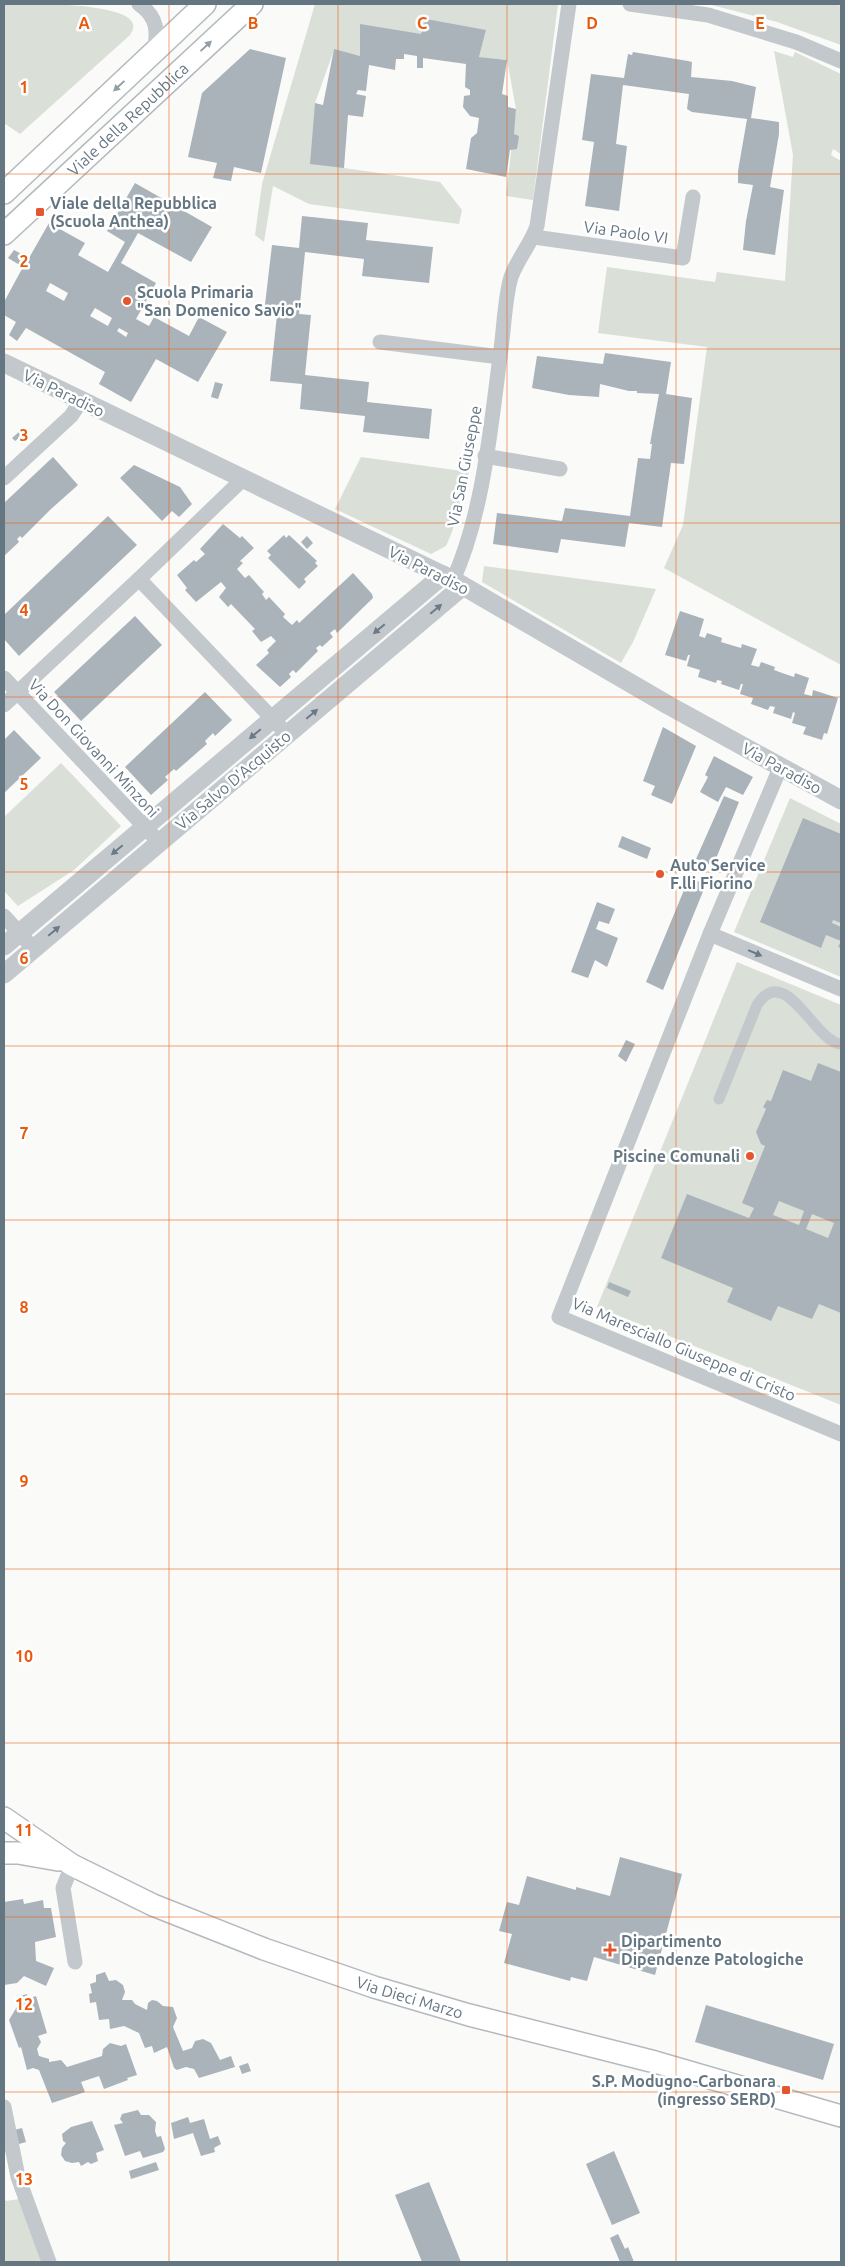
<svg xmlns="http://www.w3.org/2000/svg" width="845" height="2266" viewBox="0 0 845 2266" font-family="Ubuntu,sans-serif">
  <rect width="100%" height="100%" fill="#fafaf8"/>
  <g fill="#dadfd7">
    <path d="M 4,4 C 20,4 157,0 130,35 L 20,134 L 4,123 Z"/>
    <path d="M 315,4 L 558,4 L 533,200 L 506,196 L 516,109 L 507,60 L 479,57 L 486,30 L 421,34 L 360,56 L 334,50 L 315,103 L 344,168 L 440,182 L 462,210 L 459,224 L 309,204 L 273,186 L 264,242 L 255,235 L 262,184 Z"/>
    <path d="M 708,4 L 834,4 L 841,6 L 841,45 L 777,22 Z"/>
    <path d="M 774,51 L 793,57 L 795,52 L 841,74 L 841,154 L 833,149 L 831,155 L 841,161 L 841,665 L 664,568 L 683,525 L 707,347 L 598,333 L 607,267 L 715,282 L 717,272 L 785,281 L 793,155 Z"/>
    <path d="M 361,457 L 469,472 L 452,532 L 446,546 L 431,554 L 335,509 Z"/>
    <path d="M 484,566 L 656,589 L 633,642 L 621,663 L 482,582 Z"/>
    <path d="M 61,763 L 121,826 L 74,870 L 18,906 L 4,891 L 4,817 Z"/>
    <path d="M 790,798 L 841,824 L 841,977 L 734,932 Z"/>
    <path d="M 737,962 L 841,1005 L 841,1405 L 597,1307 Z"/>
    <path d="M 4,2197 L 6,2201 L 26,2198 L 41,2262 L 4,2262 Z"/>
  </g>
  <g fill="#aab3b9" fill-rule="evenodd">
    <path d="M 426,19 L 486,30 L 479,57 L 507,60 L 502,94 L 508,96 L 508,107 L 516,109 L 514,134 L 519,136 L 517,149 L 510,150 L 506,177 L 466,169 L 471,138 L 477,133 L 479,118 L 470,116 L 463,107 L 464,96 L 470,95 L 470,90 L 465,87 L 466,64 L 423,58 L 423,68 L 417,68 L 417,56 L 404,54 L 404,59 L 396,59 L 395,70 L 369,65 L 366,91 L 358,90 L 356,94 L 366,96 L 363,117 L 348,115 L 344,168 L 310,164 L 315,103 L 323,105 L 334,49 L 360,56 L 360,24 L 421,34 Z"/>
    <path d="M 250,49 L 286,58 L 261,173 L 234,167 L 231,181 L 213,178 L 217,163 L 188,157 L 202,93 Z"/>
    <path d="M 633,52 L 688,61 L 692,62 L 691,77 L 732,81 L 756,87 L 751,118 L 779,122 L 779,134 L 770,187 L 784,190 L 775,255 L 743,250 L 746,221 L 753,185 L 738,183 L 738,171 L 747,119 L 692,112 L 687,109 L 689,94 L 623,85 L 616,144 L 627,146 L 619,211 L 585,206 L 594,142 L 582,140 L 591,74 L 624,78 L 628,54 L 632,55 Z"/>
    <path d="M 135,183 L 212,227 L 191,262 L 138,233 L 121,263 L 156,283 L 136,319 L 149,326 L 154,317 L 189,336 L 199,317 L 227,332 L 198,382 L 156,359 L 131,402 L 99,384 L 105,372 L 26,328 L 17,341 L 9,335 L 16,322 L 4,315 L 4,302 L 23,267 L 8,258 L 14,250 L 29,258 L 49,223 L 85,243 L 78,255 L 108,272 L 125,242 L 107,231 ZM 50,283 L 68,293 L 64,301 L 46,291 ZM 95,308 L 112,318 L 108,326 L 90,316 ZM 119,328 L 128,333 L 126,337 L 117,331 Z"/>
    <path d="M 302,216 L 368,223 L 366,240 L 433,247 L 429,283 L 362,276 L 364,259 L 305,252 L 299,314 L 311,315 L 305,375 L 369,382 L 367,402 L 432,409 L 429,439 L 363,432 L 365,416 L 300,409 L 302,384 L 270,381 L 277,315 L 264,313 L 272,245 L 299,248 Z"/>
    <path d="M 605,353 L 671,362 L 666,394 L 692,398 L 684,464 L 671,463 L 662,527 L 629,523 L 625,547 L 561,539 L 558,553 L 493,544 L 497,513 L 562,521 L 565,508 L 630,516 L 638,458 L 650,459 L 652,444 L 650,444 L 659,394 L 637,393 L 637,391 L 629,391 L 600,384 L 599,397 L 569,395 L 532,388 L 537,356 L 603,364 Z"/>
    <path d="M 215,382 L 223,384 L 218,399 L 211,397 Z"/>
    <path d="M 19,432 L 22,436 L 15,441 L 12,438 Z"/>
    <path d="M 53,457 L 78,485 L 51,509 L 22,538 L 20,536 L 17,539 L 19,542 L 4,556 L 4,503 Z"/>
    <path d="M 134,465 L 180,487 L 192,504 L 179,517 L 172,511 L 162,521 L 120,478 Z"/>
    <path d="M 108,516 L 137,545 L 19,656 L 4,639 L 4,615 Z"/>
    <path d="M 223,524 L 240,538 L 242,536 L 254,548 L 240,561 L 243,563 L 237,569 L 245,578 L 249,575 L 264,592 L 262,594 L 266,600 L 269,597 L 285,614 L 283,617 L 292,625 L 297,620 L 299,623 L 353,573 L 372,594 L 373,598 L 337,633 L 335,629 L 330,633 L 333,637 L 322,647 L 320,645 L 316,648 L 318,651 L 296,673 L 293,670 L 289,674 L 291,677 L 280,687 L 256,665 L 269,653 L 267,650 L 276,641 L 271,636 L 261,642 L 252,631 L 255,629 L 231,604 L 228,607 L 219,597 L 226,588 L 221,582 L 196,602 L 185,590 L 187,588 L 177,575 L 194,560 L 196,562 L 205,554 L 200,549 Z"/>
    <path d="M 284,535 L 286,538 L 289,535 L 317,561 L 315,563 L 318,566 L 304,579 L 306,582 L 299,589 L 268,558 L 271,555 L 267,551 Z"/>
    <path d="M 307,536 L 313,543 L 307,549 L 301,542 Z"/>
    <path d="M 680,611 L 704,619 L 699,636 L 705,638 L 707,633 L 722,638 L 721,642 L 741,648 L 742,644 L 757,649 L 751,665 L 759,667 L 761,662 L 775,667 L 774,670 L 785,674 L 794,677 L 795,673 L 809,678 L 804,694 L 812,696 L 813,690 L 838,698 L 827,734 L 824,733 L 822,740 L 803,734 L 806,727 L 792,723 L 795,713 L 793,712 L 791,719 L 773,713 L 775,707 L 770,706 L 768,710 L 751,704 L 753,698 L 740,694 L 743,684 L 741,684 L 739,690 L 721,684 L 722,681 L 717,680 L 716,683 L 698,677 L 700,670 L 687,666 L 690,655 L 688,655 L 686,661 L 665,655 Z"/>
    <path d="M 135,616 L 162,645 L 81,721 L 54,692 Z"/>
    <path d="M 205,692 L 232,720 L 215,736 L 213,733 L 205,741 L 207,744 L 176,771 L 174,769 L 165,777 L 168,780 L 151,795 L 125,767 Z"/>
    <path d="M 663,727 L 696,746 L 672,804 L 651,795 L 655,786 L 643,781 Z"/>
    <path d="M 14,730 L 41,758 L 4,793 L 4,740 Z"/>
    <path d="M 714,756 L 753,777 L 743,795 L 726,787 L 718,802 L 700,792 L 708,777 L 705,775 Z"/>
    <path d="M 724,796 L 739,802 L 713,866 L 696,859 Z"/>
    <path d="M 803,818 L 841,834 L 841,923 L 833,920 L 832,923 L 841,927 L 841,948 L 838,947 L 841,941 L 826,935 L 821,948 L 760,922 Z"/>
    <path d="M 622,836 L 651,848 L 647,859 L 618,847 Z"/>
    <path d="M 689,878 L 706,884 L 663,990 L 646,982 Z"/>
    <path d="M 597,902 L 615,909 L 609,924 L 599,921 L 596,929 L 618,938 L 607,967 L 595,960 L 588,978 L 571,972 Z"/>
    <path d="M 626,1040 L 635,1044 L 626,1062 L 618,1056 Z"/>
    <path d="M 818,1063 L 841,1072 L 841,1313 L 819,1304 L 812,1319 L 778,1306 L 771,1321 L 727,1302 L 733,1288 L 661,1258 L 687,1194 L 749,1218 L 754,1208 L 742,1203 L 765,1146 L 761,1144 L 756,1132 L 766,1109 L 763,1107 L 767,1100 L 771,1101 L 783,1070 L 811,1081 ZM 779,1201 L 804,1211 L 799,1225 L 773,1215 ZM 812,1214 L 834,1223 L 828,1238 L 806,1229 Z"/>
    <path d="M 609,1282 L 631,1291 L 628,1297 L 607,1288 Z"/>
    <path d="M 620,1857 L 682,1874 L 655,1975 L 594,1957 L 587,1981 L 571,1977 L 570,1981 L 504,1963 L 512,1934 L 499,1931 L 507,1902 L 519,1905 L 527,1876 L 576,1890 L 576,1887 L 610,1896 Z"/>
    <path d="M 23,1899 L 24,1904 L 43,1900 L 44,1908 L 51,1908 L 56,1937 L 35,1942 L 36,1961 L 54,1968 L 46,1986 L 24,1976 L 17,1983 L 4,1985 L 4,1902 Z"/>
    <path d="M 105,1972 L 109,1981 L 116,1980 L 123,1985 L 125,1992 L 122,2000 L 132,2000 L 135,2004 L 147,2010 L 148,2003 L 152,2000 L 157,2001 L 163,2006 L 173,2007 L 177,2018 L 173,2027 L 183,2051 L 192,2048 L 195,2041 L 203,2039 L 211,2043 L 220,2060 L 231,2056 L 235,2067 L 199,2078 L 194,2069 L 186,2067 L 177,2070 L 174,2068 L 167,2047 L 154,2053 L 152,2046 L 145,2048 L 139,2033 L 124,2026 L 110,2029 L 109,2019 L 99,2020 L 96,2002 L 90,2003 L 89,1994 L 92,1993 L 90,1984 L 96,1982 L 96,1975 Z"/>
    <path d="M 27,1994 L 28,1999 L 36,1996 L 47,2033 L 38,2036 L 41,2042 L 37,2049 L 39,2056 L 49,2059 L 49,2062 L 61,2060 L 67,2067 L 102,2056 L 103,2049 L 110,2043 L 121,2046 L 126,2044 L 137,2075 L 127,2078 L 128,2080 L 104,2089 L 99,2076 L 81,2082 L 85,2092 L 52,2103 L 39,2070 L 33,2068 L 27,2070 L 21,2047 L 19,2048 L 9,2020 L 18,2005 L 17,1997 Z"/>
    <path d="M 706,2005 L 834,2044 L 823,2080 L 695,2042 Z"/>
    <path d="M 248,2063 L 251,2071 L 242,2074 L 239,2066 Z"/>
    <path d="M 138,2110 L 141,2115 L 149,2115 L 156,2122 L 155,2131 L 157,2137 L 161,2136 L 165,2149 L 163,2152 L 143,2158 L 140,2151 L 125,2156 L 114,2125 L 123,2123 L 120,2119 L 122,2114 Z"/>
    <path d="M 188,2117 L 190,2123 L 204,2119 L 210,2139 L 218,2136 L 221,2144 L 214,2148 L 215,2152 L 201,2156 L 193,2133 L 174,2139 L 171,2123 Z"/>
    <path d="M 92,2121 L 104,2150 L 96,2153 L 98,2161 L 91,2164 L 88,2162 L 81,2166 L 79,2162 L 72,2163 L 65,2161 L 61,2155 L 62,2148 L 66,2143 L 63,2141 L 62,2134 L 71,2127 Z"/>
    <path d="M 22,2128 L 26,2142 L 19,2144 L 14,2130 Z"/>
    <path d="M 614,2151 L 640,2213 L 612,2225 L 586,2164 Z"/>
    <path d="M 156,2162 L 159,2170 L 131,2179 L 129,2171 Z"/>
    <path d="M 429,2182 L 461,2262 L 422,2262 L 395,2195 Z"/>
    <path d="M 618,2234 L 625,2249 L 628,2247 L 634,2262 L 620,2262 L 610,2238 Z"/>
  </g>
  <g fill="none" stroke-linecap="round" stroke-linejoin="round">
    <defs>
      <g id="secondary">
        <path d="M 4,193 L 205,4"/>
        <path id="s1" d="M 4,234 L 252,4"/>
        <path id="s2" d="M 4,1818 L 72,1865 L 153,1905 L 264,1949 L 374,1987 L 469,2015 L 655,2062 L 841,2116"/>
        <path d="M 4,1853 L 18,1853 L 58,1860"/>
      </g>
    </defs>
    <use href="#secondary" stroke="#b3babf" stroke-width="24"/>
    <path stroke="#c3c8cc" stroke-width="11" d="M 719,1099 L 757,1005 C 786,961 814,1042 841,1044"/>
    <g stroke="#c3c8cc" stroke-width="15">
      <path d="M 139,4 C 158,17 158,32 154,53"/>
      <path d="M 630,4 L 708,15 L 796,42 L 841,61"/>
      <path d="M 534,237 L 683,258 L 693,197"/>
      <path d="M 380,342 L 500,357"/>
      <path d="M 485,456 L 560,469"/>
      <path d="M 4,478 L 71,416 L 81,401"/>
      <path d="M 139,579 L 288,735"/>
      <path d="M 453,580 C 484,512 491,423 501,349 C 504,327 505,297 511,277 C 518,258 531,244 537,226 L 569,4"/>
      <path d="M 4,678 L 160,843"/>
      <path d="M 4,705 L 139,579 L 243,479"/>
      <path d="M 780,768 L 710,934 L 559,1317 L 841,1434"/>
      <path d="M 4,916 L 34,949"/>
      <path d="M 710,934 L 841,989"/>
      <path d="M 72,1865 L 63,1888 L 75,1962"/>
      <path d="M 4,2107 L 18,2177 L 49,2262"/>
    </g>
    <g stroke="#c3c8cc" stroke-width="19">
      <path d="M 4,363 L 453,580 L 668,705 L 841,800"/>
      <path d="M 4,946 L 443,575"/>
      <path d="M 4,974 L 463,586"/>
    </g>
    <use href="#secondary" stroke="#fff" stroke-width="21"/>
  </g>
  <defs><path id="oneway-solid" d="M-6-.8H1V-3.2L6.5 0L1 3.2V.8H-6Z" transform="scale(1.25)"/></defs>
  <g fill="#939fa8">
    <use href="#oneway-solid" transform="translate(206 46) rotate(-43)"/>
    <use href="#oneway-solid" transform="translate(119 86) rotate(137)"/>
  </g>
  <g fill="#6a7a87">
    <use href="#oneway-solid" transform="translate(436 609) rotate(-40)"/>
    <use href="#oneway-solid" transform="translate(379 629) rotate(140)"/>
    <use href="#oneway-solid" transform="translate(312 714) rotate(-40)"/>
    <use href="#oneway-solid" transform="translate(255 734) rotate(140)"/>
    <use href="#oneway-solid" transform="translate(117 850) rotate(140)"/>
    <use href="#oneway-solid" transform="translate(54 931) rotate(-40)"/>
    <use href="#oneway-solid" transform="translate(755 953) rotate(23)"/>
  </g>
  <path fill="none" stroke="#e8590c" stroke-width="1" stroke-opacity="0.55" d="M 169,4 L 169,2262M 338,4 L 338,2262M 507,4 L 507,2262M 676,4 L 676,2262M 4,174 L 841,174M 4,349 L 841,349M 4,523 L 841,523M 4,697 L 841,697M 4,872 L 841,872M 4,1046 L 841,1046M 4,1220 L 841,1220M 4,1394 L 841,1394M 4,1569 L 841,1569M 4,1743 L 841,1743M 4,1917 L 841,1917M 4,2092 L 841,2092"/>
  <g fill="#e4572e" stroke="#fff" stroke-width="2">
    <rect x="35" y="207" width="10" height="10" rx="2.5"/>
    <circle cx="127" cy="301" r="5"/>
    <circle cx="660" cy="874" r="5"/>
    <circle cx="750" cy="1156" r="5"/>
    <path d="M607.5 1942.5h5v5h5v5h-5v5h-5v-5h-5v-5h5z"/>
    <rect x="781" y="2085" width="10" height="10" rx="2.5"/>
  </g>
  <g text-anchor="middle" stroke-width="5" stroke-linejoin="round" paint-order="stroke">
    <g font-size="16" fill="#657683" stroke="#fff">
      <text dy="6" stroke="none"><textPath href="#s1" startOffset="169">Viale della Repubblica</textPath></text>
      <text transform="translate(626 232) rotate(8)" y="6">Via Paolo VI</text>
      <text transform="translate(64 393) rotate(26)" y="6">Via Paradiso</text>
      <text transform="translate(464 466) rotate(-79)" y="6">Via San Giuseppe</text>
      <text transform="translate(429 570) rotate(27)" y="6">Via Paradiso</text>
      <text transform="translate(94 748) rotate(47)" y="6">Via Don Giovanni Minzoni</text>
      <text transform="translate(782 768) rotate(29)" y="6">Via Paradiso</text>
      <text transform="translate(233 780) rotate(-40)" y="6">Via Salvo D'Acquisto</text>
      <text transform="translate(684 1349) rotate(23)" y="6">Via Maresciallo Giuseppe di Cristo</text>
      <text dy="6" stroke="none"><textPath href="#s2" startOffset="446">Via Dieci Marzo</textPath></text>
    </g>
    <g font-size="16" font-weight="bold" fill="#657683" stroke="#fff" text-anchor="start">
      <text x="50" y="209">Viale della Repubblica<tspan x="50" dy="18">(Scuola Anthea)</tspan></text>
      <text x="137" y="298">Scuola Primaria<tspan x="137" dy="18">"San Domenico Savio"</tspan></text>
      <text x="670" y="871">Auto Service<tspan x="670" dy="18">F.lli Fiorino</tspan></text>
      <text x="740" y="1162" text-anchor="end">Piscine Comunali</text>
      <text x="621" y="1947">Dipartimento<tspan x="621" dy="18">Dipendenze Patologiche</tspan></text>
      <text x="776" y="2087" text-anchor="end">S.P. Modugno-Carbonara<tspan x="776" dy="18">(ingresso SERD)</tspan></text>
    </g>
  </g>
  <g font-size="16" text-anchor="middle" font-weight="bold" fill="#e8590c" stroke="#fff" stroke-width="5" stroke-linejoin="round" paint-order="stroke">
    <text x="84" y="29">A</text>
    <text x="253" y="29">B</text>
    <text x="422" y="29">C</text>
    <text x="592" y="29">D</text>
    <text x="760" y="29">E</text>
    <text x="24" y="93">1</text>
    <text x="24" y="267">2</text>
    <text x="24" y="441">3</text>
    <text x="24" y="616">4</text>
    <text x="24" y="790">5</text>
    <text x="24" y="964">6</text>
    <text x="24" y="1139">7</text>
    <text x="24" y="1313">8</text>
    <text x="24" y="1487">9</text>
    <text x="24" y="1662">10</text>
    <text x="24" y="1836">11</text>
    <text x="24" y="2010">12</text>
    <text x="24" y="2185">13</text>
  </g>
  <rect width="845" height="2266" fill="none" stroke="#657683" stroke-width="10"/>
</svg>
